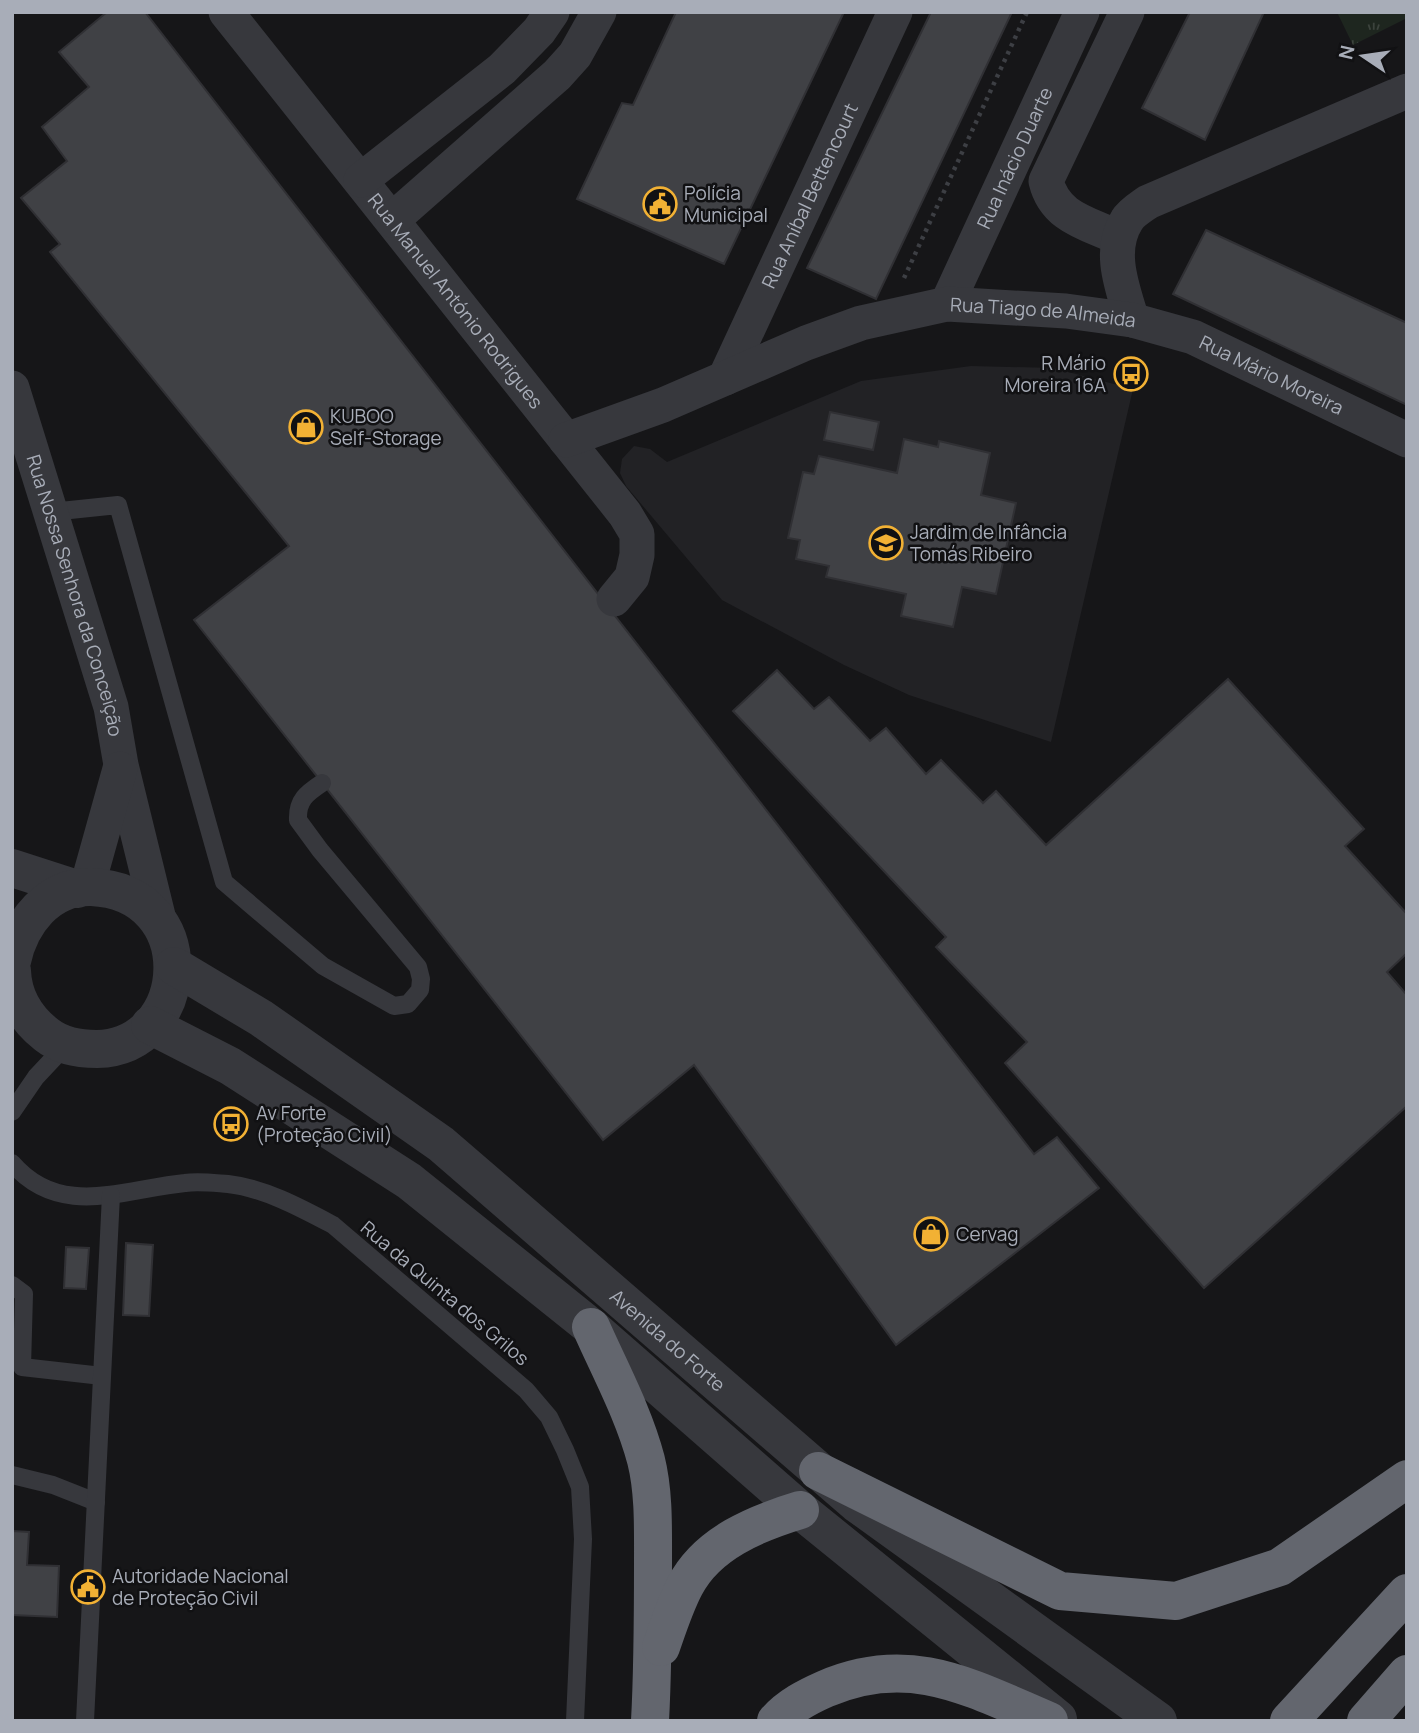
<svg xmlns="http://www.w3.org/2000/svg" width="1419" height="1733" viewBox="0 0 1419 1733" font-family="Manrope,sans-serif">
  <defs>
    <pattern id="park-tufts" width="24" height="20" patternUnits="userSpaceOnUse" patternTransform="scale(1.75)"><rect width="24" height="20" fill="#1e261f"/><path d="M3 7l-1-3M5 7V3M7 7l1-3M15 17l-1-3M17 17v-4M19 17l1-3" fill="none" stroke="#3c433d"/></pattern>
  </defs>
  <rect width="100%" height="100%" fill="#161618"/>
  <path fill="#222225" d="M 971,366 L 1053,368 L 1133,389 L 1051,742 L 909,695 L 844,665 L 722,600 L 626,486 L 620,473 L 622,459 L 634,446 L 650,449 L 667,462 L 861,381 Z"/>
  <path fill="url(#park-tufts)" d="M 1337,12 L 1407,12 L 1407,18 L 1353,45 Z"/>
  <g fill="#404145" stroke="#303034" stroke-width="2">
    <path d="M 107,12 L 145,12 L 1034,1154 L 1057,1137 L 1099,1188 L 896,1345 L 694,1065 L 603,1140 L 194,620 L 289,546 L 50,252 L 60,244 L 21,198 L 67,161 L 42,127 L 89,87 L 59,52 Z"/>
    <path d="M 676,12 L 844,12 L 724,264 L 577,199 L 622,103 L 633,105 Z"/>
    <path d="M 931,12 L 1012,12 L 876,299 L 807,268 Z"/>
    <path d="M 1190,12 L 1264,12 L 1205,140 L 1142,108 Z"/>
    <path d="M 1206,230 L 1407,323 L 1407,405 L 1173,294 Z"/>
    <path d="M 830,412 L 879,422 L 873,450 L 824,440 Z"/>
    <path d="M 904,439 L 938,447 L 939,441 L 990,453 L 981,495 L 1016,503 L 996,594 L 962,587 L 953,627 L 901,616 L 906,594 L 826,577 L 829,566 L 796,559 L 800,540 L 788,538 L 803,472 L 814,474 L 819,456 L 897,473 Z"/>
    <path d="M 777,670 L 814,709 L 829,697 L 870,741 L 886,728 L 926,774 L 941,760 L 983,803 L 996,791 L 1046,845 L 1228,679 L 1364,829 L 1345,846 L 1407,914 L 1407,953 L 1387,972 L 1407,995 L 1407,1106 L 1204,1288 L 1005,1063 L 1027,1042 L 936,947 L 946,937 L 733,711 Z"/>
    <path d="M 126,1243 L 153,1245 L 149,1316 L 123,1315 Z"/>
    <path d="M 66,1247 L 89,1248 L 86,1289 L 64,1288 Z"/>
    <path d="M 12,1531 L 29,1532 L 27,1565 L 59,1566 L 57,1617 L 12,1615 Z"/>
  </g>
  <g fill="none" stroke-linecap="round" stroke-linejoin="round">
    <path stroke="#3d3f44" stroke-width="4.5" stroke-dasharray="3.5 5" stroke-linecap="butt" d="M 904,278 L 1027,12"/>
    <g stroke="#37383d" stroke-width="18">
      <path d="M 51,512 L 118,505 L 224,882 L 323,966 L 394,1006 L 408,1004 L 420,990 L 421,979 L 418,967 L 320,850 L 298,820 C 297,800 307,793 322,783"/>
      <path d="M 12,1112 L 36,1077 L 66,1045"/>
      <path d="M 12,1163 C 60,1219 123,1189 185,1183 C 198,1181 214,1183 228,1184 C 264,1188 301,1208 333,1225 L 526,1390 L 549,1417 L 565,1450 L 580,1487 L 583,1539 L 575,1721"/>
      <path d="M 12,1285 L 24,1294 L 22,1367 L 102,1376"/>
      <path d="M 12,1475 L 53,1485 L 96,1502"/>
      <path d="M 85,1721 L 111,1195"/>
    </g>
    <g stroke="#37383d" stroke-width="35">
      <path id="s1" d="M 226,12 L 625,514 L 637,534 L 637,555 L 632,577 L 614,599"/>
      <path d="M 361,180 L 502,69 L 539,31 L 552,12"/>
      <path d="M 392,220 L 557,75 L 575,55 L 599,12"/>
      <path d="M 1119,238 C 1088,223 1055,218 1046,181 L 1127,12"/>
      <path id="s2" d="M 947,304 L 1082,12"/>
      <path d="M 1132,320 C 1123,289 1107,251 1127,220 C 1131,213 1141,207 1148,202 L 1407,91"/>
      <path id="s3" d="M 725,378 L 895,12"/>
      <path id="s4" d="M 12,388 L 111,707 L 121,765 L 160,924"/>
      <path id="s5" d="M 566,440 L 663,405 L 806,343 L 861,323 L 947,304 L 1066,311 L 1132,320 L 1193,337 L 1407,440"/>
      <path d="M 87,887 L 120,769"/>
    </g>
    <g stroke="#37383d" stroke-width="38">
      <path d="M 12,868 L 77,889"/>
      <path d="M 12,961 C 20,923 48,886 91,887 C 204,892 193,1047 97,1049 C 80,1049 61,1046 47,1035 C 26,1019 13,997 12,971"/>
      <path id="s6" d="M 174,966 L 261,1018 L 441,1144 L 856,1503 L 1158,1721"/>
      <path d="M 150,1025 L 230,1066 L 409,1181 L 591,1327 L 800,1510 L 1058,1719"/>
    </g>
    <g stroke="#63666e" stroke-width="38">
      <path d="M 591,1327 C 610,1370 634,1414 646,1460 C 654,1492 653,1528 653,1561 C 653,1614 653,1667 650,1721"/>
      <path d="M 818,1471 L 1060,1591 L 1176,1601 L 1280,1567 L 1407,1479"/>
      <path d="M 661,1647 C 668,1627 675,1605 685,1586 C 707,1543 757,1523 800,1510"/>
      <path d="M 776,1721 C 789,1706 807,1697 825,1689 C 910,1652 971,1688 1049,1721"/>
      <path d="M 1289,1721 L 1407,1593"/>
      <path d="M 1366,1721 L 1407,1674"/>
    </g>
  </g>
  <defs>
    <symbol id="civic-ring" viewBox="-11 -11 22 22"><circle r="9.5" fill="#111113" stroke="#f2b134" stroke-width="1.5"/><path d="M-.6-6.5H3V-4.5H.6V-3L4-1V1h2V6H-6V1h2V-1L-.6-3ZM-1.2 2.5V6h2.4V2.5Z" fill="#f2b134"/></symbol>
    <symbol id="bus-ring" viewBox="-11 -11 22 22"><circle r="9.5" fill="#111113" stroke="#f2b134" stroke-width="1.5"/><path d="M-5-6H5V4H4V6H2V4H-2V6H-4V4H-5ZM-3.5-4V0h7V-4ZM-3.5 1.2v1.5H-2V1.2ZM2 1.2v1.5H3.5V1.2Z" fill="#f2b134"/></symbol>
    <symbol id="shop-ring" viewBox="-11 -11 22 22"><circle r="9.5" fill="#111113" stroke="#f2b134" stroke-width="1.5"/><path d="M-5-2.5h2.3a2.7 3.5 0 0 1 5.4 0H5L5.5 6h-11ZM-1.5-2.5h3a1.5 2.3 0 0 0-3 0Z" fill="#f2b134"/></symbol>
    <symbol id="school-ring" viewBox="-11 -11 22 22"><circle r="9.5" fill="#111113" stroke="#f2b134" stroke-width="1.5"/><path d="M0-5L7-2L0 1L-7-2ZM-4 1L0 2.5L4 1V4Q0 6-4 4Z" fill="#f2b134"/></symbol>
  </defs>
  <g fill-rule="evenodd">
    <use href="#civic-ring" x="641" y="185" width="38" height="38"/>
    <use href="#bus-ring" x="1112" y="355" width="38" height="38"/>
    <use href="#shop-ring" x="287" y="408" width="38" height="38"/>
    <use href="#school-ring" x="867" y="524" width="38" height="38"/>
    <use href="#bus-ring" x="212" y="1105" width="38" height="38"/>
    <use href="#shop-ring" x="912" y="1215" width="38" height="38"/>
    <use href="#civic-ring" x="69" y="1568" width="38" height="38"/>
  </g>
  <g text-anchor="middle" stroke-width="5" stroke-linejoin="round" paint-order="stroke">
    <g font-size="19" fill="#a8adb8" stroke="#111113">
      <text dy="7" stroke="none"><textPath href="#s2" startOffset="161">Rua Inácio Duarte</textPath></text>
      <text dy="7" stroke="none"><textPath href="#s3" startOffset="201">Rua Aníbal Bettencourt</textPath></text>
      <text dy="7" stroke="none"><textPath href="#s1" startOffset="369">Rua Manuel António Rodrigues</textPath></text>
      <text dy="7" stroke="none"><textPath href="#s5" startOffset="502">Rua Tiago de Almeida</textPath></text>
      <text dy="7" stroke="none"><textPath href="#s5" startOffset="742">Rua Mário Moreira</textPath></text>
      <text dy="7" stroke="none"><textPath href="#s4" startOffset="217">Rua Nossa Senhora da Conceição</textPath></text>
      <text transform="translate(445 1293) rotate(40)" y="7">Rua da Quinta dos Grilos</text>
      <text dy="7" stroke="none"><textPath href="#s6" startOffset="621">Avenida do Forte</textPath></text>
    </g>
    <g font-size="19" fill="#a8adb8" stroke="#111113" text-anchor="start">
      <text x="684" y="200">Polícia<tspan x="684" dy="22">Municipal</tspan></text>
      <text x="1106" y="370" text-anchor="end">R Mário<tspan x="1106" dy="22">Moreira 16A</tspan></text>
      <text x="330" y="423">KUBOO<tspan x="330" dy="22">Self-Storage</tspan></text>
      <text x="910" y="539">Jardim de Infância<tspan x="910" dy="22">Tomás Ribeiro</tspan></text>
      <text x="256" y="1120">Av Forte<tspan x="256" dy="22">(Proteção Civil)</tspan></text>
      <text x="956" y="1241">Cervag</text>
      <text x="112" y="1583">Autoridade Nacional<tspan x="112" dy="22">de Proteção Civil</tspan></text>
    </g>
  </g>
  <rect width="1419" height="1733" fill="none" stroke="#a8adb8" stroke-width="28"/>
  <g transform="translate(1363 56) rotate(283)" stroke="#111113" stroke-width="5" paint-order="stroke">
  <path d="M0-5L12 26L0 18L-12 26Z" fill="#a8adb8"/>
  <text y="-10" font-size="19" font-weight="bold" text-anchor="middle" fill="#a8adb8">N</text>
  </g>
</svg>
